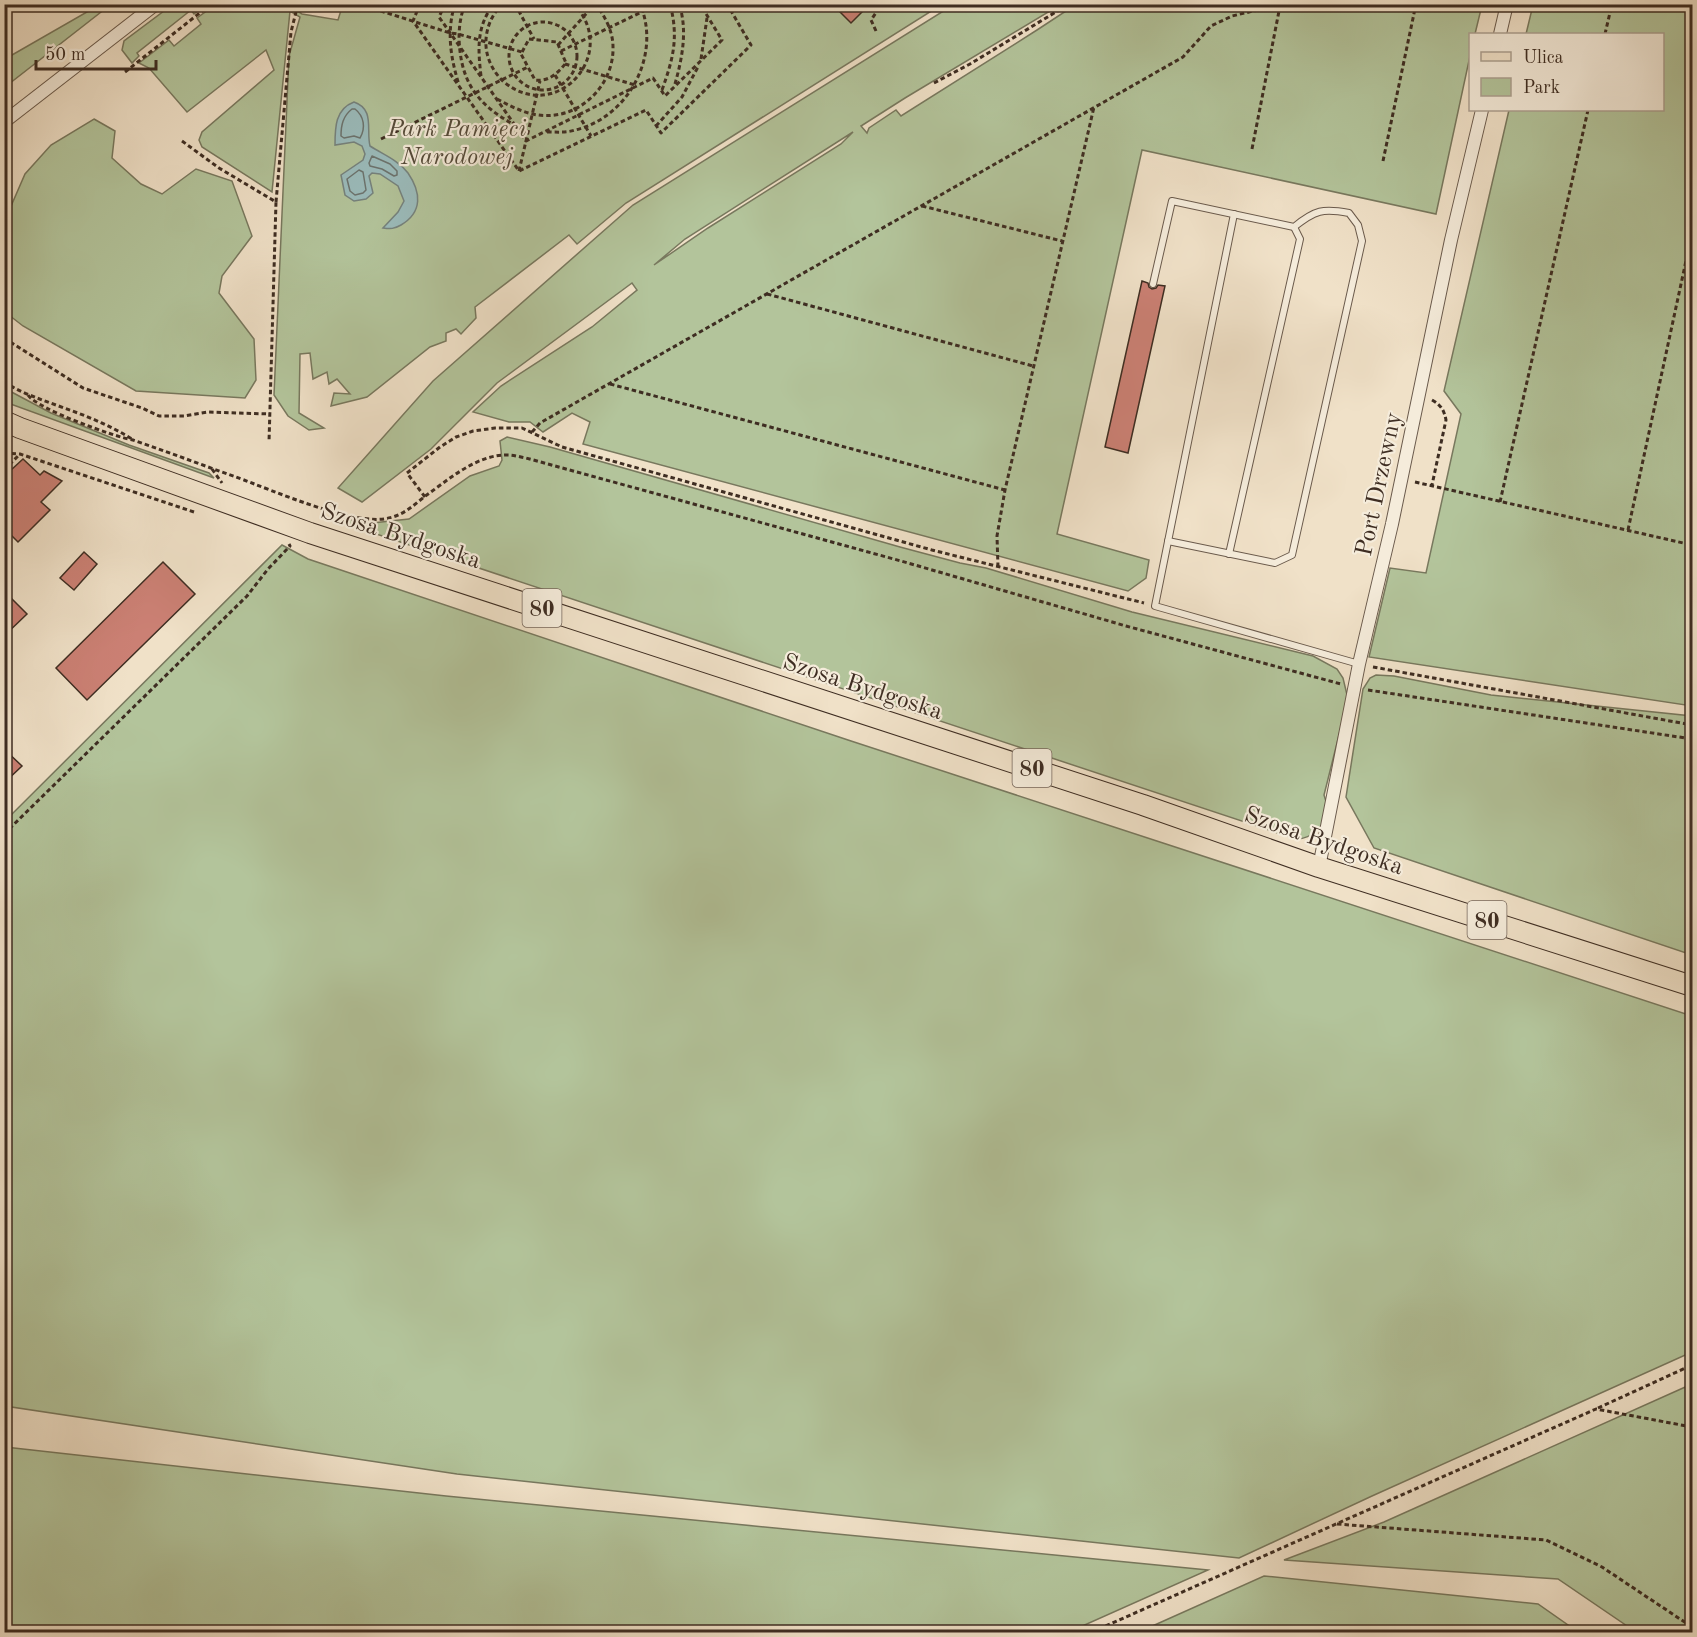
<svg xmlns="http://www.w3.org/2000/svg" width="1697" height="1637" viewBox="0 0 1697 1637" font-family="'Old Standard TT',serif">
  <rect width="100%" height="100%" fill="#f0e1c8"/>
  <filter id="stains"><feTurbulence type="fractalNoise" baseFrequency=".00333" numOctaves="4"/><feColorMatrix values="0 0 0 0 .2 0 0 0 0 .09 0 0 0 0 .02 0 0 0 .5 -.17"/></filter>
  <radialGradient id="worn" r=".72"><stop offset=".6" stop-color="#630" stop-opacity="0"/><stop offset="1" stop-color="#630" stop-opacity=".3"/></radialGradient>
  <g fill="#b3c49b" stroke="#78785e" stroke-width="1.5" fill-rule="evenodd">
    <path d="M 343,4 L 941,5 L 626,203 L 577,244 L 569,235 L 475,307 L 476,318 L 461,334 L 456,329 L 446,333 L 446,341 L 430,347 L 367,397 L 331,406 L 334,393 L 350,394 L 337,379 L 329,384 L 327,372 L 313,379 L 310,353 L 300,354 L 299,413 L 324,428 L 309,430 L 288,416 L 274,395 L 289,56 L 300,17 L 290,11 L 272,192 L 202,147 L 199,140 L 202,132 L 274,70 L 266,50 L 187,112 L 149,68 L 139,63 L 169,40 L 174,46 L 201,24 L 197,18 L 215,5 L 288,5 L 302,14 L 338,20 Z"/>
    <path d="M 99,5 L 110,5 L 5,87 L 5,59 Z"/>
    <path d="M 172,5 L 206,5 L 194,14 L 191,10 L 137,53 L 139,56 L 132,63 L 122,50 L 124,41 Z"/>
    <path d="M 953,5 L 1060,5 L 905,98 L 861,126 L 867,133 L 869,128 L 896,110 L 901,116 L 1037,30 L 1075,5 L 1482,5 L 1475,34 L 1470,34 L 1470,56 L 1436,214 L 1142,150 L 1057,534 L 1149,560 L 1146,578 L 1128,591 L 583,444 L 590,422 L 572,413 L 543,432 L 530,422 L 509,422 L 473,412 L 501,386 L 592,327 L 637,290 L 632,283 L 497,383 L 431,449 L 362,502 L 338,488 L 433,381 L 633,205 ZM 853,132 L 841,144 L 708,228 L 654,265 L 685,239 Z"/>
    <path d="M 1533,5 L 1692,5 L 1692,706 L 1369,657 L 1390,568 L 1426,573 L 1461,414 L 1444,391 L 1509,110 L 1662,110 L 1662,34 L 1526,34 Z"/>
    <path d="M 94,119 L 115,131 L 112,158 L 141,184 L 162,194 L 196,169 L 232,181 L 252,236 L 222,276 L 219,293 L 254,339 L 256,380 L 245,398 L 136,391 L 23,326 L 5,312 L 5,220 L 25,174 L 51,145 Z"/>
    <path d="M 4,388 L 51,413 L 129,445 L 209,473 L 214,478 L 5,402 Z"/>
    <path d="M 507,437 L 550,447 L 900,547 L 960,563 L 986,568 L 1132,612 L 1313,656 L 1337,669 L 1343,678 L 1348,699 L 1324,795 C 1325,798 1326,801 1327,805 C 1329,823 1313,839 1296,839 L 331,519 L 335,515 L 361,523 L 372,523 L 409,519 L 470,476 L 499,466 L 502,460 L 500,441 Z"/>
    <path d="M 282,545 L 308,559 L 848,740 L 1692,1016 L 1692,1352 L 1372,1496 L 1239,1558 L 457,1474 L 5,1406 L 5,821 Z"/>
    <path d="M 1376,675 L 1394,676 L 1491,695 L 1692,716 L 1692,955 L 1374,848 L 1346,797 L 1363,689 L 1370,678 Z"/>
    <path d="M 1692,1384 L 1692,1632 L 1636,1632 L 1558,1579 L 1284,1560 L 1384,1522 Z"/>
    <path d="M 5,1447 L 446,1496 L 1208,1570 L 1069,1632 L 5,1632 Z"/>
    <path d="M 1264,1576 L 1538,1604 L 1578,1632 L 1139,1632 Z"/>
  </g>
  <path fill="#9bbcbc" stroke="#76837e" stroke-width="1.5" d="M 354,102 C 375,109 366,130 370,146 C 384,155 398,160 408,173 C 421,192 423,212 401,225 C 394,229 391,229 383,228 L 398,212 L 404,201 L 398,186 L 380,174 L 372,173 L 369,176 L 373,193 L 366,199 L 354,201 L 345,195 L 341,175 L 363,160 L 365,154 L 362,146 L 354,142 L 335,145 C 335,128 335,109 354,102 Z"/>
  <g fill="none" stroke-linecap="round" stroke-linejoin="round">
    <g stroke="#6c746f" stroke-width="1.5">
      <path d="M 352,109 L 355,109 C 364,116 366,128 360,138 L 354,136 L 344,138 L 341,136 C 341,125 343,116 352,109 Z"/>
      <path d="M 372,156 L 390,164 L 397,171 L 397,175 L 394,176 L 382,169 L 370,166 L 369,163 Z"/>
      <path d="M 359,170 L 363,172 L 366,190 L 363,193 L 355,195 L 350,191 L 347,179 Z"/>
    </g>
  </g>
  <g fill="#cb8074" stroke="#3e2d22" stroke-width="1.5">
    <path d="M 832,4 L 870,4 L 851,23 Z"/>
    <path d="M 1142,281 L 1148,283 L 1149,287 L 1152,289 L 1156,288 L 1158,285 L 1165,286 L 1128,453 L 1105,447 Z"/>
    <path d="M 23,459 L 40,475 L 44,471 L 62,481 L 41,502 L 50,510 L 18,542 L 4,528 L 4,464 L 11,470 Z"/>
    <path d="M 84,552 L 97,564 L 74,590 L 60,578 Z"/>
    <path d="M 163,562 L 195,594 L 87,700 L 56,668 Z"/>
    <path d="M 11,598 L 27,614 L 4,636 L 4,604 Z"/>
    <path d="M 4,749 L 22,766 L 4,783 Z"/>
  </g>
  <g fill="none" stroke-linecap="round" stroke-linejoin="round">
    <defs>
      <g id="lane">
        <path d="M 1234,214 L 1155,606 L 1359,664"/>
        <path d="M 1153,284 L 1172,201 L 1294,227 C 1315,210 1323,208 1349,213 L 1358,225 L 1362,241 L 1292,555 L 1275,563 L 1168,541"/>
        <path d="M 1229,554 L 1300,239 L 1294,227"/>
      </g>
      <g id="street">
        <path d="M 1500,34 L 1507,4"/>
        <path d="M 4,122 L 156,4"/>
        <path d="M 1319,867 L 1359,664 L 1392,524 L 1451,240 L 1482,110"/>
      </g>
      <path id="primary" d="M 4,421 L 20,428 L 310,533 L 1143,805 L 1319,867 L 1692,986"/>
    </defs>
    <use href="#lane" stroke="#6a5a4c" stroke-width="8"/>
    <use href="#street" stroke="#6a5a4c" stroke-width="14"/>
    <use href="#primary" stroke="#3e2d22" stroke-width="22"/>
    <g stroke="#3e2d22" stroke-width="3" stroke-dasharray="4.5 3" stroke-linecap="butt">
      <path d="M 359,4 L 450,33 L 458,34 L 522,52"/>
      <path d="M 420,4 L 413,21 L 519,171 L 646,110 L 661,133 L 751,45 L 727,4"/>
      <path d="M 445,4 L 439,17 L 526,141 L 653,78 L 665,96 L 722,40 L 700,4"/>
      <path d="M 455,4 C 446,32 451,59 459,85"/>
      <path d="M 465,4 C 459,20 458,35 460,51 C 464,87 482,107 513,124"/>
      <path d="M 503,4 C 491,14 485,31 486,46 C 487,60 494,73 504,82 C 556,125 621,54 574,4"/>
      <path d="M 515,4 L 534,39"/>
      <circle cx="543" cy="56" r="34"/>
      <path d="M 876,31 L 871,20 L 882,4"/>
      <path d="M 1605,34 L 1612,4"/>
      <path d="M 529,39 L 557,42 L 566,63 C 558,73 549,82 535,80 L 521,54 Z"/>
      <path d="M 558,45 L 595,4"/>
      <path d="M 561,51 L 658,4"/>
      <path d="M 701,59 L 707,18"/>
      <path d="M 565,64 L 635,85"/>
      <path d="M 125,72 L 211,4"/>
      <path d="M 555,75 L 591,136"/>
      <path d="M 481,76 C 478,50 476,26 494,4"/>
      <path d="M 934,83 L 970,64 L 1069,4"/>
      <path d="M 675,84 C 682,59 688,30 679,4"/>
      <path d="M 662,90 C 673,59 679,38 670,4"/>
      <path d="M 497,99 C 516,109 533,118 555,115 C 588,111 614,80 613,47 C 613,31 605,17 596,4"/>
      <path d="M 656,126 L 682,97 L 699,65"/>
      <path d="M 547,132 C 557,132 566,133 575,130 C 628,118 662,55 640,4"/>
      <path d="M 381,139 L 528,67"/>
      <path d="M 182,141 L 219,168 L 276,202 L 269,442"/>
      <path d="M 1252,149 L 1280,6"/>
      <path d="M 1383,161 L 1416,4"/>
      <path d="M 519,171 L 540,81"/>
      <path d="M 276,202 L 291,32 L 298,4"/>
      <path d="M 922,206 L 1062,241"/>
      <path d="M 767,294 L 1033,366"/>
      <path d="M 4,338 L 83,388 L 142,408 L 159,416 L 184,416 L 208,412 L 270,414"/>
      <path d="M 4,382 C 23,394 43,400 64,408 C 87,416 111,426 132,439"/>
      <path d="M 610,384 L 1005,490"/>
      <path d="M 28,395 C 37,409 115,437 133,440 C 168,452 202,465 236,477 C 272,490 355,527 389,518 C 403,515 413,506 424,497 C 448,480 477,454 508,455 C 514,455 520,457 526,458 L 901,561 L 1126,626 L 1341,684"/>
      <path d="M 1432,400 C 1441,405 1444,410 1446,420 L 1432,485"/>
      <path d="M 532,432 L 540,423 L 1183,57 L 1211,26 L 1232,16 L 1283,4"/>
      <path d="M 4,453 L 20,454 L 194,512"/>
      <path d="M 212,469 L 222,483"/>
      <path d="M 4,470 L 20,454"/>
      <path d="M 1415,482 L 1692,545"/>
      <path d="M 425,497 L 407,473 L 440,447 L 456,437 L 473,431 L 495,428 L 522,428 L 562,447 L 932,550 L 1144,603"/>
      <path d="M 1500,502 L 1588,110"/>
      <path d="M 1628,530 L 1692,233"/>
      <path d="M 998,567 L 997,536 L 1005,490 L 1094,107"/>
      <path d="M 1373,667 L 1692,725"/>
      <path d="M 1368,690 L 1692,739"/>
      <path d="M 4,834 L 247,596 L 268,569 L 290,546 L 289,544"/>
      <path d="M 1598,1408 L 1692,1365"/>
      <path d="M 1337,1524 L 1546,1540 L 1602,1567 L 1692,1627"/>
      <path d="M 1092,1632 L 1596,1409 L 1692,1427"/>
    </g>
    <use href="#lane" stroke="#f5ecdb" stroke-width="6"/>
    <use href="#street" stroke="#f5ecdb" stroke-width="12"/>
    <use href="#primary" stroke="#f0e1c8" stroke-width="20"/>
  </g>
  <g text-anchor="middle" stroke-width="4.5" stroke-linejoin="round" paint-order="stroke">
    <g fill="#f5ecdb" stroke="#75665a" stroke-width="1.5">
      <rect x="522.5" y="589" width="39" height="38" rx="4.5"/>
      <rect x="1012.5" y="749" width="39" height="38" rx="4.5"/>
      <rect x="1467.5" y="901" width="39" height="38" rx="4.5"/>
    </g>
    <g font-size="22" font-weight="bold" fill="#3e2d22">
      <text x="542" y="616">80</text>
      <text x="1032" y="776">80</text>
      <text x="1487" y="928">80</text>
    </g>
    <g font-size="24" font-style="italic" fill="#554b3a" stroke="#f5ecdb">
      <text x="457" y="136">Park Pamięci<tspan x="457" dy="28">Narodowej</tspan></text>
    </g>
    <g font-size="24" fill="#3e2d22" stroke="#f5ecdb">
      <text transform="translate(1378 484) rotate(-78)" y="8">Port Drzewny</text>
      <text transform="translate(401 535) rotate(18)" y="8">Szosa Bydgoska</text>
      <text transform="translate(863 686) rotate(18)" y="8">Szosa Bydgoska</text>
      <text transform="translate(1324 840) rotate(19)" y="8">Szosa Bydgoska</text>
    </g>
  </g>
  <rect width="1697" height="1637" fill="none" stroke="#f0e1c8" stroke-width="24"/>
  <rect x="6" y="6" width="1685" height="1625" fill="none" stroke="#3e2d22" stroke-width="3"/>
  <rect x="12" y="12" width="1673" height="1613" fill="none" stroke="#3e2d22" stroke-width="1.5"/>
  <rect x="1469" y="33" width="195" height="78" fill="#f5ecdb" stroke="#aca091" stroke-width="1.5"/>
  <rect x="1481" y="52" width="30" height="9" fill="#f0e1c8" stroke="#aca091" stroke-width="1.5"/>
  <text x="1523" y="63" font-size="18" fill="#3e2d22">Ulica</text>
  <rect x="1481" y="78" width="30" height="18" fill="#b3c49b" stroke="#aca091" stroke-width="1.5"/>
  <text x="1523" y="93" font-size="18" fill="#3e2d22">Park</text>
  <path d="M36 60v9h120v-9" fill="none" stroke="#3e2d22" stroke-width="3"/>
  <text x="45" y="60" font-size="18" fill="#3e2d22" stroke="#f5ecdb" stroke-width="4.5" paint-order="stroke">50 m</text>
  <rect width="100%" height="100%" filter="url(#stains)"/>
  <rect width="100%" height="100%" fill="url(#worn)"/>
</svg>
